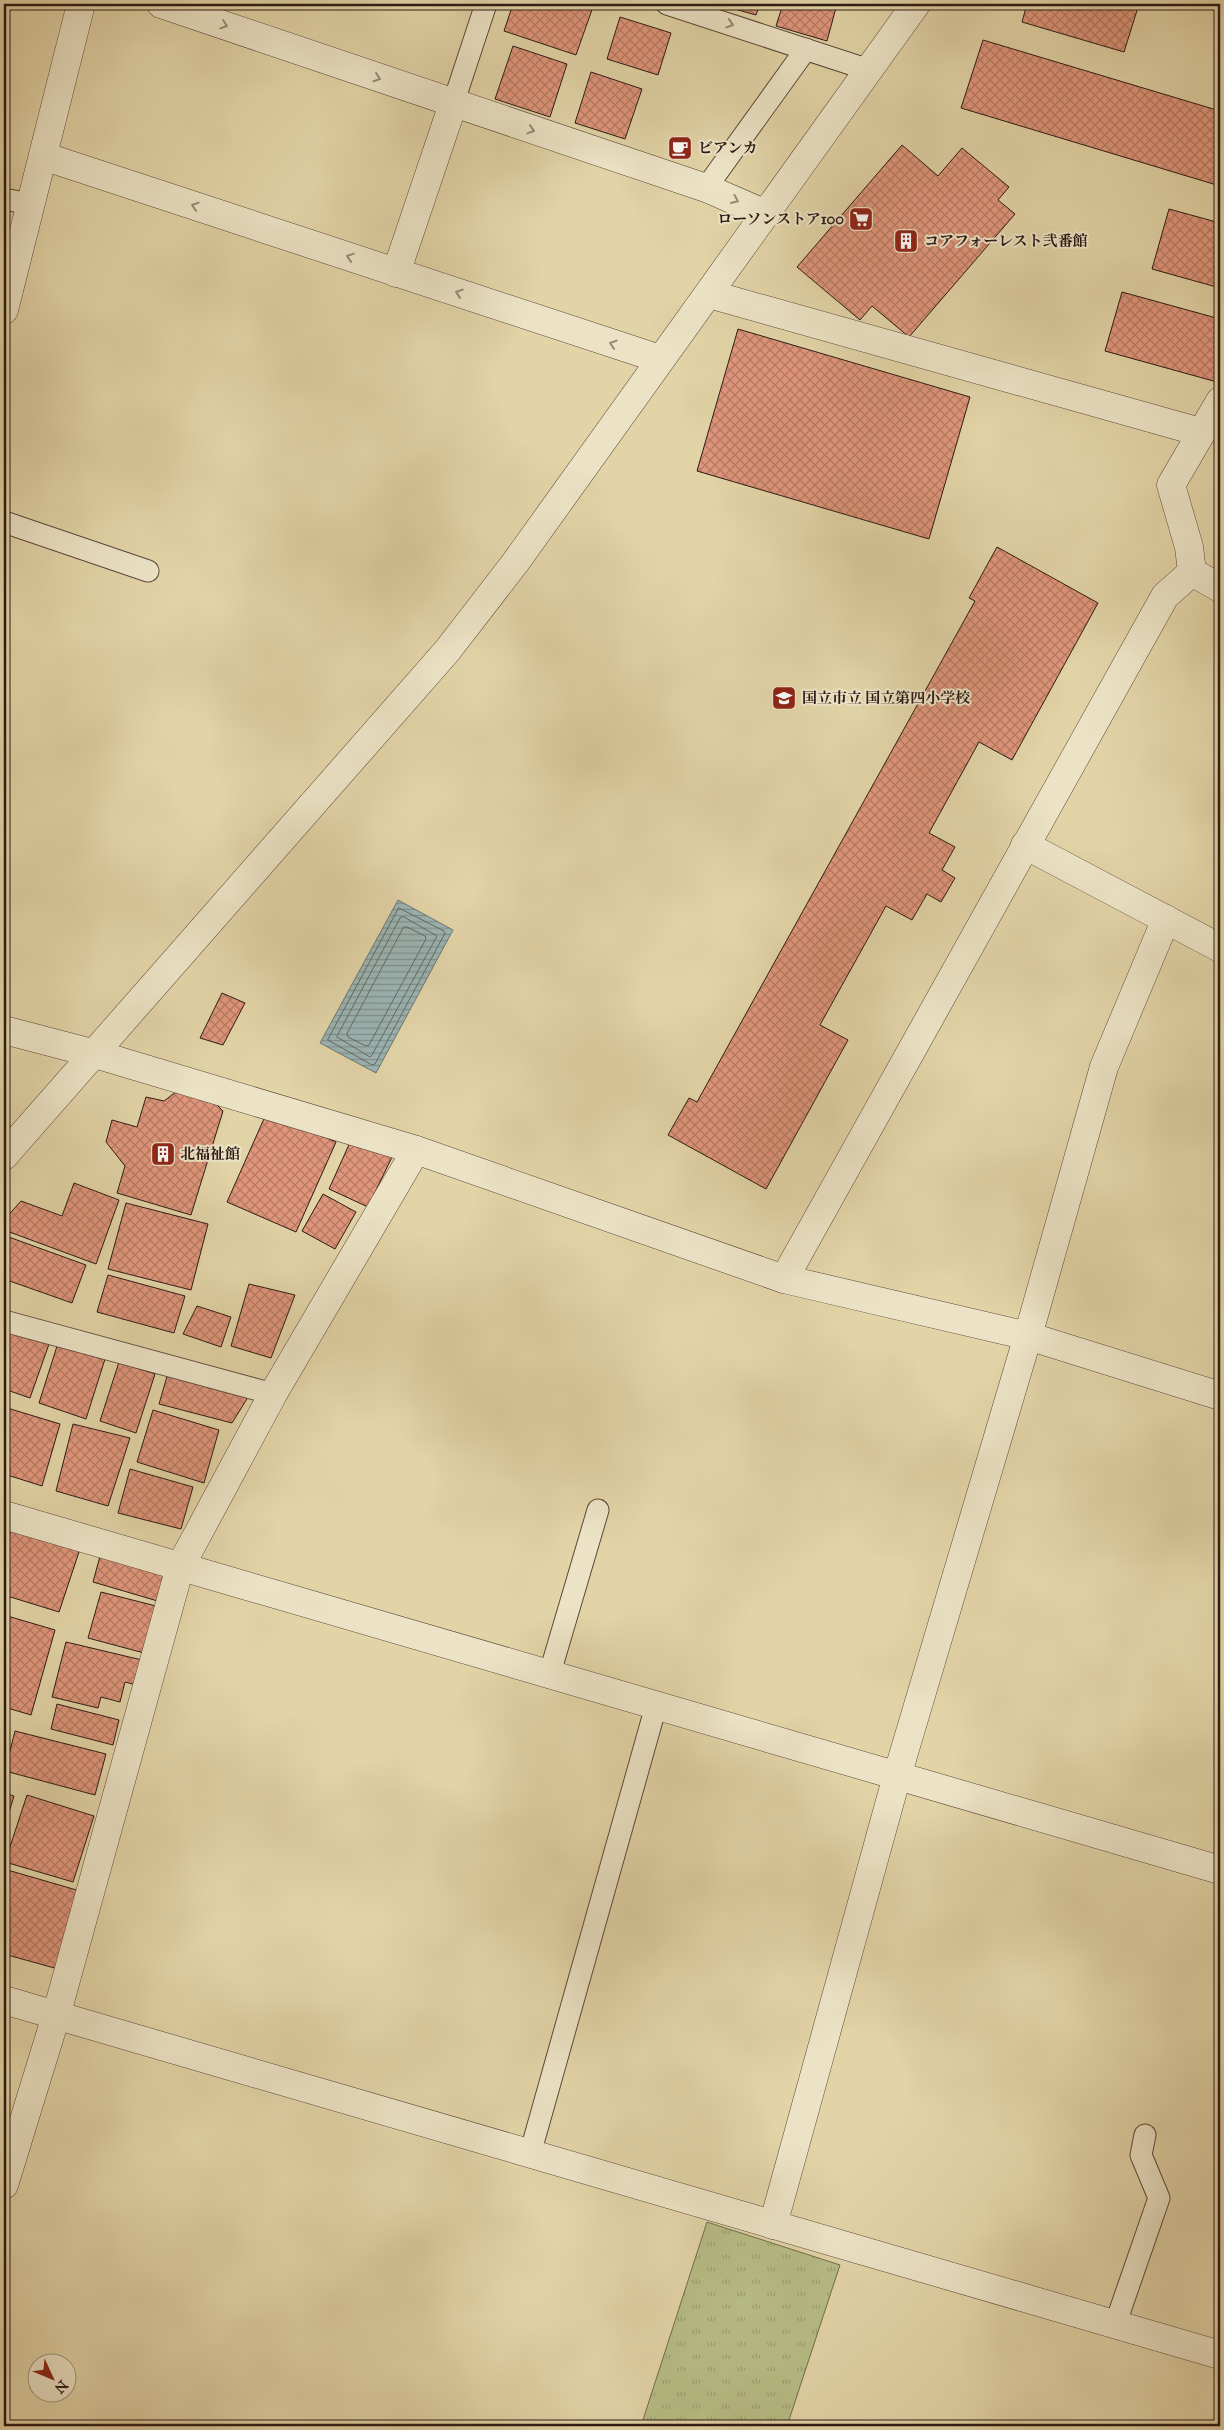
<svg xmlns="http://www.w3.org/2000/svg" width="1224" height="2430" viewBox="0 0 1224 2430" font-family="'IM FELL Great Primer','Noto Serif JP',serif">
  <defs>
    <pattern id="park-tufts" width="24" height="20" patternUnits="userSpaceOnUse" patternTransform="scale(1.25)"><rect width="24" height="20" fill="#b7bc85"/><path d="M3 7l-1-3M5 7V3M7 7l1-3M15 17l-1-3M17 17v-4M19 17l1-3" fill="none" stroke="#9ea172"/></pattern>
    <pattern id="water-rules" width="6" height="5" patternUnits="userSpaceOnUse" patternTransform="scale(1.25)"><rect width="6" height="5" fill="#9bb5b4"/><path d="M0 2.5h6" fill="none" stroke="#7f9291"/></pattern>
    <pattern id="building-cross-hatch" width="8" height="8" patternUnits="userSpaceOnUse" patternTransform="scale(1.25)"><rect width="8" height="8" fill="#e0967b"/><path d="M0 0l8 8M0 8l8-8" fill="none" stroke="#b67a64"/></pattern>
  </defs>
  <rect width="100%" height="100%" fill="#e2d4a7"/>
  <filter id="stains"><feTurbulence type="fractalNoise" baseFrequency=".004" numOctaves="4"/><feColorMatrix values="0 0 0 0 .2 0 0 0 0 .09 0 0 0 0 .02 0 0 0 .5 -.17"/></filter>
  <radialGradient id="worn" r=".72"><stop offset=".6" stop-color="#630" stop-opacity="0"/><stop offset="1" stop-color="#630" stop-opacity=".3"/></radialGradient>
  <path fill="url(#park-tufts)" stroke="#726b4c" d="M 707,2222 L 840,2265 L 787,2426 L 641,2426 Z"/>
  <path fill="url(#water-rules)" stroke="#6f7774" d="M 398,900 L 453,930 L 376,1073 L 320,1043 Z"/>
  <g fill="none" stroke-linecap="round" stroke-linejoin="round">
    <g stroke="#646864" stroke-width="1">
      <path d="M 399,908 L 444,931 L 445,933 L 375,1064 L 372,1065 L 328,1040 Z"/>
      <path d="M 401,917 L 404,917 L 437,936 L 372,1055 L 370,1057 L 337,1037 Z"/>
      <path d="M 404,927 L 407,927 L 425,936 L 426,939 L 369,1045 L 366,1046 L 348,1037 L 347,1034 Z"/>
    </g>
  </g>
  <g fill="url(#building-cross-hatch)" stroke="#2c1a14">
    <path d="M 513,4 L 594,4 L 576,55 L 504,31 Z"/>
    <path d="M 717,4 L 760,4 L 756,15 Z"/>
    <path d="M 783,4 L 837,4 L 827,41 L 776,26 Z"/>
    <path d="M 1027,4 L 1139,4 L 1124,52 L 1022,22 Z"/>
    <path d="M 620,17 L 671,33 L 658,75 L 607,59 Z"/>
    <path d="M 983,40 L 1220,111 L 1220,186 L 961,108 Z"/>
    <path d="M 513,46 L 567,64 L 550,117 L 495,99 Z"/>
    <path d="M 591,72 L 642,89 L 625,139 L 575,123 Z"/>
    <path d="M 902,145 L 938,176 L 962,148 L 1009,187 L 998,200 L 1015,214 L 909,337 L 872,306 L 860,320 L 797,267 Z"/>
    <path d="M 1169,209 L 1220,223 L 1220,288 L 1152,269 Z"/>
    <path d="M 1122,292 L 1220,319 L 1220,372 L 1217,382 L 1105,351 Z"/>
    <path d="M 738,329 L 970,397 L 929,539 L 697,471 Z"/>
    <path d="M 997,547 L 1098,603 L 1012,760 L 979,742 L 929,833 L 955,847 L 942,870 L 955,878 L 941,902 L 927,894 L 912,920 L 886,906 L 820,1025 L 848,1040 L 766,1189 L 668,1135 L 689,1098 L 697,1102 L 975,601 L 969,598 Z"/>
    <path d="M 222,993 L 245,1003 L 223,1045 L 200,1038 Z"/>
    <path d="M 181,1088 L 205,1093 L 223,1111 L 191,1215 L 117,1193 L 125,1166 L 106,1142 L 112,1120 L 137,1127 L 146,1097 L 164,1101 Z"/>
    <path d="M 267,1112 L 336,1142 L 296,1232 L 227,1202 Z"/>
    <path d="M 352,1138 L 392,1157 L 368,1207 L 329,1189 Z"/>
    <path d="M 74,1183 L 119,1200 L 96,1264 L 4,1230 L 4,1220 L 21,1201 L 62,1216 Z"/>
    <path d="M 323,1194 L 356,1212 L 335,1249 L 302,1231 Z"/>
    <path d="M 126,1203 L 208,1224 L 191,1290 L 108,1269 Z"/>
    <path d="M 6,1236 L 86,1265 L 72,1303 L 4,1279 L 4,1238 Z"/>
    <path d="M 108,1275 L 185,1296 L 174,1333 L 97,1312 Z"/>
    <path d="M 249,1284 L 295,1295 L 271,1358 L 231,1346 Z"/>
    <path d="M 197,1306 L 231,1317 L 221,1347 L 183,1334 Z"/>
    <path d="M 4,1330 L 49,1344 L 30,1398 L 4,1389 Z"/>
    <path d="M 58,1343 L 105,1359 L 86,1419 L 39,1403 Z"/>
    <path d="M 119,1362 L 155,1374 L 136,1433 L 100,1421 Z"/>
    <path d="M 168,1373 L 250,1394 L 232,1423 L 159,1404 Z"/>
    <path d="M 4,1407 L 60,1424 L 42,1486 L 4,1474 Z"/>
    <path d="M 153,1410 L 219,1430 L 204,1483 L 137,1462 Z"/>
    <path d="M 73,1424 L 130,1438 L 108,1506 L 56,1491 Z"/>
    <path d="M 130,1469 L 193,1487 L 181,1529 L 118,1513 Z"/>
    <path d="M 12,1527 L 80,1549 L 59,1612 L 4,1595 L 4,1552 Z"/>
    <path d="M 102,1549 L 171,1570 L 161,1602 L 93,1582 Z"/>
    <path d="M 101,1592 L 156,1606 L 144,1653 L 88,1638 Z"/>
    <path d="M 4,1615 L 55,1630 L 31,1715 L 4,1707 Z"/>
    <path d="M 66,1642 L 142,1660 L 136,1685 L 125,1682 L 120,1702 L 101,1697 L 98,1708 L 52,1697 Z"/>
    <path d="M 57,1704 L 119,1720 L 113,1745 L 51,1729 Z"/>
    <path d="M 15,1731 L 106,1754 L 95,1795 L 5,1771 Z"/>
    <path d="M 4,1793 L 14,1796 L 4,1829 Z"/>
    <path d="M 27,1795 L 94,1816 L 73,1882 L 5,1862 Z"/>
    <path d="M 4,1869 L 80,1891 L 58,1969 L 4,1954 Z"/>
  </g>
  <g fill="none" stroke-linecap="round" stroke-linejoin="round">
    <defs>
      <g id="service">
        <path d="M 667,4 L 869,70"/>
        <path d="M 453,104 L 486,4"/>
        <path d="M 706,188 L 806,49"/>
        <path d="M 4,199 L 30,204"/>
        <path d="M 4,522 L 148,571"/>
        <path d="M 4,1321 L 273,1394"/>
        <path d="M 549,1676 L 598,1510"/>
        <path d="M 530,2154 L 656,1706"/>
        <path d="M 1115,2325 L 1159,2198 L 1141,2155 L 1145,2135"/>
      </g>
      <g id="minor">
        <path d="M 161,4 L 706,188 L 766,214"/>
        <path d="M 43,156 L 660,359"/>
        <path d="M 396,273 L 453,104"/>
        <path d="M 709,294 L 1200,432"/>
        <path d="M 4,310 L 81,4"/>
        <path d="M 1192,572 L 1220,588"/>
        <path d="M 1025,845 L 1220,948"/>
        <path d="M 4,1030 L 92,1053 L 416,1150 L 784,1279 L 1028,1336 L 1220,1396"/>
        <path d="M 784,1279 L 1165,596 L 1192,572 L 1189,547 L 1171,485 L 1220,401"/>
        <path d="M 4,1515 L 1220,1870"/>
        <path d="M 4,2000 L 1220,2355"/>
        <path d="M 4,2185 L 56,2016 L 180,1567 L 273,1394 L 416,1150"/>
        <path d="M 773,2225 L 897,1776 L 1028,1336 L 1104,1067 L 1166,919"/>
      </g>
      <path id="tertiary" d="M 4,1156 L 447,651 L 515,563 L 916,4"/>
    </defs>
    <use href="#service" stroke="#5a4839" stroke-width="23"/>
    <use href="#minor" stroke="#5a4839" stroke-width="29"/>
    <use href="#tertiary" stroke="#5a4839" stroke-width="29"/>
    <use href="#service" stroke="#ece3c6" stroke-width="21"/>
    <use href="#minor" stroke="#ece3c6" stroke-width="28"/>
    <use href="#tertiary" stroke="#ece3c6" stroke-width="28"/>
  </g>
  <defs><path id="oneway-chevron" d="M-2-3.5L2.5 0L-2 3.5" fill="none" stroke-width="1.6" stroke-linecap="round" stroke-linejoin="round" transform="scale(1.25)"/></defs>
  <g stroke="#968976">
    <use href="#oneway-chevron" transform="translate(730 24) rotate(18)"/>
    <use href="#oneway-chevron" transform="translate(224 25) rotate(19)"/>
    <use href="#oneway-chevron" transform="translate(377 78) rotate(19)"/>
    <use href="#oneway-chevron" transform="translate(531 130) rotate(18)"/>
    <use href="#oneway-chevron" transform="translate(735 200) rotate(24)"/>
    <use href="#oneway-chevron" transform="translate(195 206) rotate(-162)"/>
    <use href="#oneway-chevron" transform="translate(350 257) rotate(-162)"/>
    <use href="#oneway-chevron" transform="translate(459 293) rotate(-162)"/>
    <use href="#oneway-chevron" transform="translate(613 344) rotate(-162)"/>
  </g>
  <defs>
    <symbol id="cafe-square" viewBox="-11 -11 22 22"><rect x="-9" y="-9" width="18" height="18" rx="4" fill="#8f2418" stroke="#ece3c6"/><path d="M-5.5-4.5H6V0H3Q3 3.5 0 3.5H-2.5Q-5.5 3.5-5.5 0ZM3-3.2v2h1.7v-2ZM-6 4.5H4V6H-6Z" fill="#fff"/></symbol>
    <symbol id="supermarket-square" viewBox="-11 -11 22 22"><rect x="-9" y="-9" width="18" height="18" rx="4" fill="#8f2418" stroke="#ece3c6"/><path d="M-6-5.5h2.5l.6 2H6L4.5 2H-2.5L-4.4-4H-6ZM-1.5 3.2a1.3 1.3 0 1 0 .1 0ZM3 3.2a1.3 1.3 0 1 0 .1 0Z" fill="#fff"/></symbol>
    <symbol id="building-square" viewBox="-11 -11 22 22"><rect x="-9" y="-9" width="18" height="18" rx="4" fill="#8f2418" stroke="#ece3c6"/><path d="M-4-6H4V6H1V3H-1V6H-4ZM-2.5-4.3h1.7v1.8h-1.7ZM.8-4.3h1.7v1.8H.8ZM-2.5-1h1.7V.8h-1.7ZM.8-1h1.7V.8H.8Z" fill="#fff"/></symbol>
    <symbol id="school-square" viewBox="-11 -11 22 22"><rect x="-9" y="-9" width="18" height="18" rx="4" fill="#8f2418" stroke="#ece3c6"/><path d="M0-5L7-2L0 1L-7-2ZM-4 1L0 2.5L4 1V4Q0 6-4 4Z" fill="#fff"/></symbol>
  </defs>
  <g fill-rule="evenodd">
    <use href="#cafe-square" x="666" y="134" width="28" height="28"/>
    <use href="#supermarket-square" x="847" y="205" width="28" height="28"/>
    <use href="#building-square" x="892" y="227" width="28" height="28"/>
    <use href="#school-square" x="770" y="684" width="28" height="28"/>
    <use href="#building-square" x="149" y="1140" width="28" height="28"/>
  </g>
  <g text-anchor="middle" stroke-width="4" stroke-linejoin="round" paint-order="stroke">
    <g font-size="15" font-weight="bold" fill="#2c1a14" stroke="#ece3c6" text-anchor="start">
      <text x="698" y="153">ビアンカ</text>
      <text x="844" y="224" text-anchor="end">ローソンストア100</text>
      <text x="924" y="246">コアフォーレスト弐番館</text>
      <text x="802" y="703">国立市立 国立第四小学校</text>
      <text x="180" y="1159">北福祉館</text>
    </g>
  </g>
  <rect width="1224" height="2430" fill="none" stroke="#e2d4a7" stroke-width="20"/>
  <rect x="5" y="5" width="1214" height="2420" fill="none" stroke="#2c1a14" stroke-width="2.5"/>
  <rect x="10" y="10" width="1204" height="2410" fill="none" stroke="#2c1a14"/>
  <g transform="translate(52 2378) rotate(134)"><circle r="24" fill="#ece3c6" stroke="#9f937f"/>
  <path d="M0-4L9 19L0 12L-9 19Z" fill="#8f2418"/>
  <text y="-8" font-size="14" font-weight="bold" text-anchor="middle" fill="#2c1a14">N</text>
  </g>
  <rect width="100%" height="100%" filter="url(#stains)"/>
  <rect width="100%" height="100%" fill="url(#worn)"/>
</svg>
